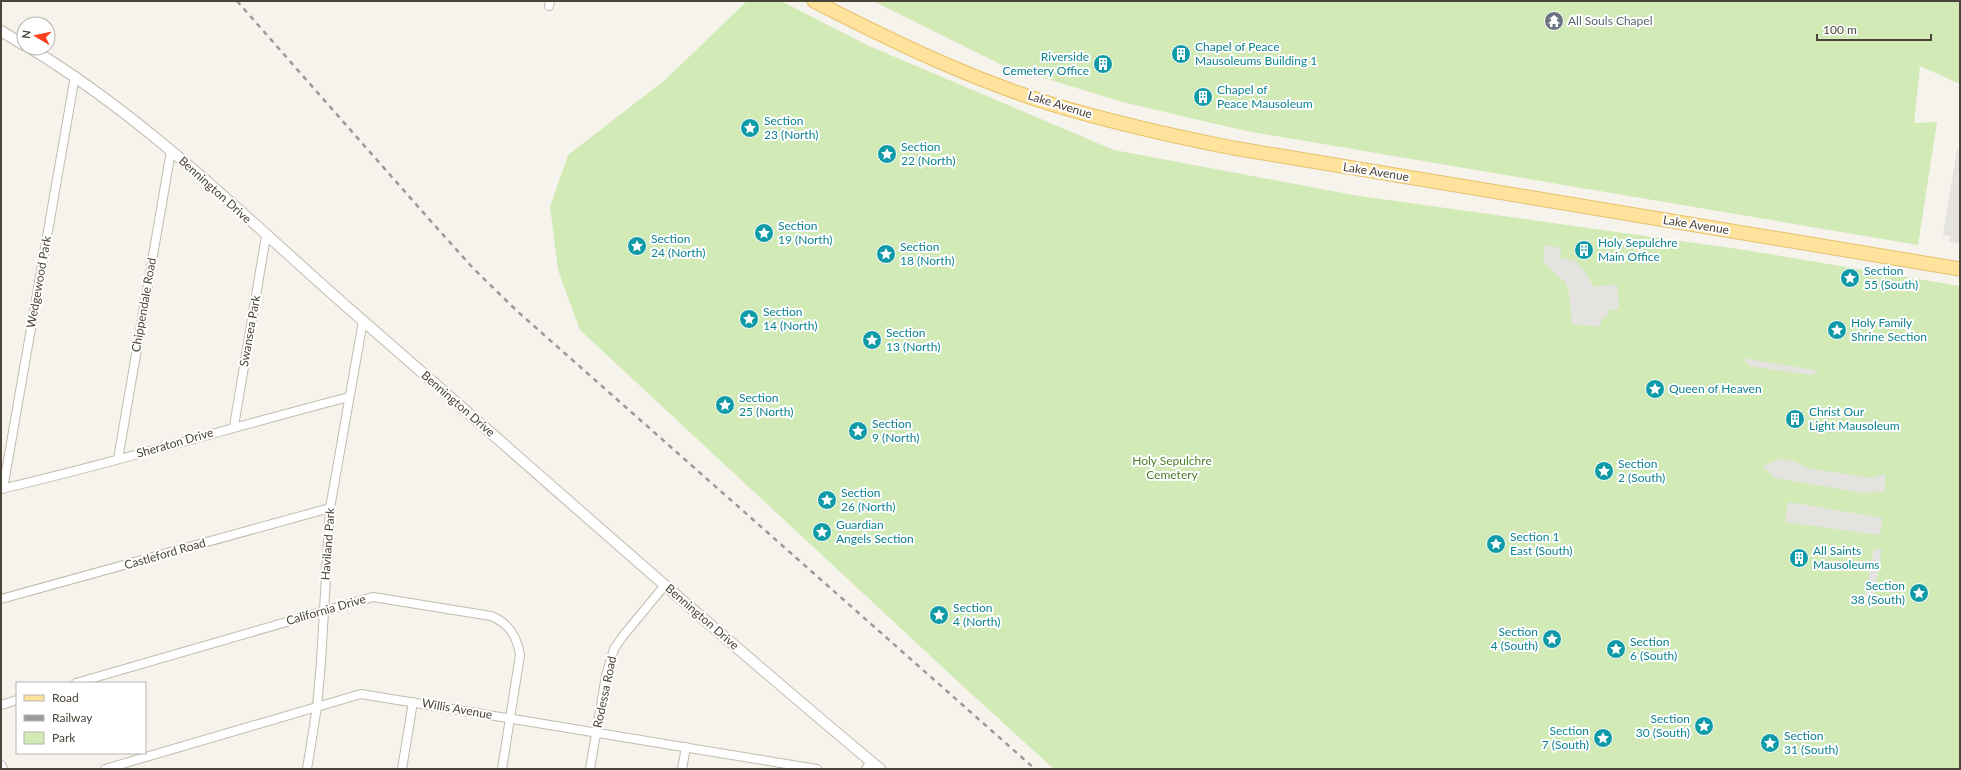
<svg xmlns="http://www.w3.org/2000/svg" width="1961" height="770" viewBox="0 0 1961 770" font-family="Lato,sans-serif">
  <rect width="100%" height="100%" fill="#f6f3ec"/>
  <g fill="#d2eab5">
    <path d="M 747,1 L 781,1 L 869,46 L 1114,150 L 1353,195 L 1745,250 L 1960,286 L 1960,769 L 1054,769 L 966,689 L 580,330 L 558,270 L 550,207 L 568,155 L 665,80 Z"/>
    <path d="M 873,1 L 1960,1 L 1960,84 L 1920,66 L 1914,123 L 1937,122 L 1918,245 L 1246,131 L 1122,102 L 1002,65 Z"/>
  </g>
  <g fill="#e5e3e0">
    <path d="M 1957,149 L 1960,150 L 1960,244 L 1949,242 L 1950,236 L 1943,235 Z"/>
    <path d="M 1545,245 L 1561,248 L 1560,258 L 1576,261 L 1589,278 L 1593,287 L 1617,284 L 1619,309 L 1609,310 L 1606,318 L 1602,319 L 1600,327 L 1572,324 L 1569,292 L 1566,283 L 1543,262 Z"/>
    <path d="M 1743,358 L 1820,371 L 1810,375 L 1749,366 Z"/>
    <path d="M 1779,459 L 1794,461 L 1807,468 L 1871,478 L 1885,474 L 1885,491 L 1863,493 L 1775,478 L 1763,466 Z"/>
    <path d="M 1788,502 L 1883,518 L 1880,535 L 1785,522 Z"/>
    <path d="M 1874,549 L 1882,549 L 1872,607 L 1865,597 Z"/>
  </g>
  <g fill="none" stroke-linecap="round" stroke-linejoin="round">
    <defs>
      <g id="minor">
        <path d="M 549,6 L 550,1"/>
        <path d="M 234,426 L 266,236"/>
        <path d="M 118,459 L 171,151"/>
        <path d="M 1,489 C 118,462 233,427 349,397"/>
        <path d="M 3,489 L 75,76"/>
        <path d="M 1,599 L 330,508"/>
        <path d="M 76,683 L 373,597 L 491,616 C 509,623 517,636 520,655 L 502,769"/>
        <path d="M 1,705 L 17,700"/>
        <path d="M 105,769 L 361,694 L 817,769"/>
        <path d="M 307,769 L 317,707 L 321,662 L 330,508 L 363,321"/>
        <path d="M 402,769 L 413,702"/>
        <path d="M 590,769 L 606,676 L 614,649 L 623,636 L 665,585"/>
        <path d="M 682,769 L 686,747"/>
        <path d="M 866,769 L 871,761"/>
      </g>
      <g id="tertiary">
        <path d="M 1,31 L 24,45"/>
        <path d="M 30,48 C 146,118 245,217 346,306 C 524,461 699,618 880,769"/>
        <path d="M 1,766 L 2,769"/>
      </g>
      <path id="primary" d="M 814,1 C 890,40 968,78 1051,104 C 1111,122 1172,136 1233,148 L 1960,269"/>
    </defs>
    <use href="#minor" stroke="#c2bbae" stroke-width="10"/>
    <use href="#tertiary" stroke="#c2bbae" stroke-width="12"/>
    <use href="#primary" stroke="#e6c16a" stroke-width="15"/>
    <use href="#minor" stroke="#fff" stroke-width="8"/>
    <use href="#tertiary" stroke="#fff" stroke-width="10"/>
    <use href="#primary" stroke="#ffe39c" stroke-width="13"/>
    <path stroke="#9a9a9a" stroke-width="2.5" stroke-dasharray="5 5" stroke-linecap="butt" d="M 237,1 L 428,218 L 472,267 L 517,311 L 1035,769"/>
  </g>
  <defs>
    <symbol id="temple-disc" viewBox="-11 -11 22 22"><circle r="9.5" fill="#6b7280" stroke="#fff"/><path d="M0-6L5-2H3V0L6.5 2.5H4V6H1.5V3h-3V6H-4V2.5H-6.5L-3 0V-2H-5Z" fill="#fff"/></symbol>
    <symbol id="building-disc" viewBox="-11 -11 22 22"><circle r="9.5" fill="#0f9aa8" stroke="#fff"/><path d="M-4-6H4V6H1V3H-1V6H-4ZM-2.5-4.3h1.7v1.8h-1.7ZM.8-4.3h1.7v1.8H.8ZM-2.5-1h1.7V.8h-1.7ZM.8-1h1.7V.8H.8Z" fill="#fff"/></symbol>
    <symbol id="sight-disc" viewBox="-11 -11 22 22"><circle r="9.5" fill="#0f9aa8" stroke="#fff"/><path d="M0-6L1.8-2.2L6-1.7L2.9 1.2L3.7 5.4L0 3.3L-3.7 5.4L-2.9 1.2L-6-1.7L-1.8-2.2Z" fill="#fff"/></symbol>
  </defs>
  <g fill-rule="evenodd">
    <use href="#temple-disc" x="1543" y="10" width="22" height="22"/>
    <use href="#building-disc" x="1170" y="43" width="22" height="22"/>
    <use href="#building-disc" x="1092" y="53" width="22" height="22"/>
    <use href="#building-disc" x="1192" y="86" width="22" height="22"/>
    <use href="#sight-disc" x="739" y="117" width="22" height="22"/>
    <use href="#sight-disc" x="876" y="143" width="22" height="22"/>
    <use href="#sight-disc" x="753" y="222" width="22" height="22"/>
    <use href="#sight-disc" x="626" y="235" width="22" height="22"/>
    <use href="#building-disc" x="1573" y="239" width="22" height="22"/>
    <use href="#sight-disc" x="875" y="243" width="22" height="22"/>
    <use href="#sight-disc" x="1839" y="267" width="22" height="22"/>
    <use href="#sight-disc" x="738" y="308" width="22" height="22"/>
    <use href="#sight-disc" x="1826" y="319" width="22" height="22"/>
    <use href="#sight-disc" x="861" y="329" width="22" height="22"/>
    <use href="#sight-disc" x="1644" y="378" width="22" height="22"/>
    <use href="#sight-disc" x="714" y="394" width="22" height="22"/>
    <use href="#building-disc" x="1784" y="408" width="22" height="22"/>
    <use href="#sight-disc" x="847" y="420" width="22" height="22"/>
    <use href="#sight-disc" x="1593" y="460" width="22" height="22"/>
    <use href="#sight-disc" x="816" y="489" width="22" height="22"/>
    <use href="#sight-disc" x="811" y="521" width="22" height="22"/>
    <use href="#sight-disc" x="1485" y="533" width="22" height="22"/>
    <use href="#building-disc" x="1788" y="547" width="22" height="22"/>
    <use href="#sight-disc" x="1908" y="582" width="22" height="22"/>
    <use href="#sight-disc" x="928" y="604" width="22" height="22"/>
    <use href="#sight-disc" x="1541" y="628" width="22" height="22"/>
    <use href="#sight-disc" x="1605" y="638" width="22" height="22"/>
    <use href="#sight-disc" x="1693" y="715" width="22" height="22"/>
    <use href="#sight-disc" x="1592" y="727" width="22" height="22"/>
    <use href="#sight-disc" x="1759" y="732" width="22" height="22"/>
  </g>
  <g text-anchor="middle" stroke-width="4" stroke-linejoin="round" paint-order="stroke">
    <g font-size="12" fill="#5b616d" stroke="#fff" text-anchor="start">
      <text x="1568" y="25">All Souls Chapel</text>
    </g>
    <g font-size="12" fill="#0d838f" stroke="#fff" text-anchor="start">
      <text x="1195" y="51">Chapel of Peace<tspan x="1195" dy="14">Mausoleums Building 1</tspan></text>
      <text x="1089" y="61" text-anchor="end">Riverside<tspan x="1089" dy="14">Cemetery Office</tspan></text>
      <text x="1217" y="94">Chapel of<tspan x="1217" dy="14">Peace Mausoleum</tspan></text>
      <text x="764" y="125">Section<tspan x="764" dy="14">23 (North)</tspan></text>
      <text x="901" y="151">Section<tspan x="901" dy="14">22 (North)</tspan></text>
      <text x="778" y="230">Section<tspan x="778" dy="14">19 (North)</tspan></text>
      <text x="651" y="243">Section<tspan x="651" dy="14">24 (North)</tspan></text>
      <text x="1598" y="247">Holy Sepulchre<tspan x="1598" dy="14">Main Office</tspan></text>
      <text x="900" y="251">Section<tspan x="900" dy="14">18 (North)</tspan></text>
      <text x="1864" y="275">Section<tspan x="1864" dy="14">55 (South)</tspan></text>
      <text x="763" y="316">Section<tspan x="763" dy="14">14 (North)</tspan></text>
      <text x="1851" y="327">Holy Family<tspan x="1851" dy="14">Shrine Section</tspan></text>
      <text x="886" y="337">Section<tspan x="886" dy="14">13 (North)</tspan></text>
      <text x="1669" y="393">Queen of Heaven</text>
      <text x="739" y="402">Section<tspan x="739" dy="14">25 (North)</tspan></text>
      <text x="1809" y="416">Christ Our<tspan x="1809" dy="14">Light Mausoleum</tspan></text>
      <text x="872" y="428">Section<tspan x="872" dy="14">9 (North)</tspan></text>
      <text x="1618" y="468">Section<tspan x="1618" dy="14">2 (South)</tspan></text>
      <text x="841" y="497">Section<tspan x="841" dy="14">26 (North)</tspan></text>
      <text x="836" y="529">Guardian<tspan x="836" dy="14">Angels Section</tspan></text>
      <text x="1510" y="541">Section 1<tspan x="1510" dy="14">East (South)</tspan></text>
      <text x="1813" y="555">All Saints<tspan x="1813" dy="14">Mausoleums</tspan></text>
      <text x="1905" y="590" text-anchor="end">Section<tspan x="1905" dy="14">38 (South)</tspan></text>
      <text x="953" y="612">Section<tspan x="953" dy="14">4 (North)</tspan></text>
      <text x="1538" y="636" text-anchor="end">Section<tspan x="1538" dy="14">4 (South)</tspan></text>
      <text x="1630" y="646">Section<tspan x="1630" dy="14">6 (South)</tspan></text>
      <text x="1690" y="723" text-anchor="end">Section<tspan x="1690" dy="14">30 (South)</tspan></text>
      <text x="1589" y="735" text-anchor="end">Section<tspan x="1589" dy="14">7 (South)</tspan></text>
      <text x="1784" y="740">Section<tspan x="1784" dy="14">31 (South)</tspan></text>
    </g>
    <g font-size="12" fill="#4b4439" stroke="#fff">
      <text transform="translate(1060 105) rotate(17)" y="4">Lake Avenue</text>
      <text transform="translate(1376 172) rotate(9)" y="4">Lake Avenue</text>
      <text transform="translate(215 190) rotate(42)" y="4">Bennington Drive</text>
      <text transform="translate(1696 225) rotate(9)" y="4">Lake Avenue</text>
      <text transform="translate(39 282) rotate(-80)" y="4">Wedgewood Park</text>
      <text transform="translate(144 305) rotate(-80)" y="4">Chippendale Road</text>
      <text transform="translate(250 331) rotate(-80)" y="4">Swansea Park</text>
      <text transform="translate(458 404) rotate(41)" y="4">Bennington Drive</text>
      <text transform="translate(175 443) rotate(-16)" y="4">Sheraton Drive</text>
      <text transform="translate(328 544) rotate(-86)" y="4">Haviland Park</text>
      <text transform="translate(165 554) rotate(-16)" y="4">Castleford Road</text>
      <text transform="translate(326 610) rotate(-16)" y="4">California Drive</text>
      <text transform="translate(702 617) rotate(41)" y="4">Bennington Drive</text>
      <text transform="translate(605 692) rotate(-78)" y="4">Rodessa Road</text>
      <text transform="translate(457 709) rotate(10)" y="4">Willis Avenue</text>
    </g>
    <g font-size="12" fill="#4a7f2a" stroke="#fff">
      <text x="1172" y="465">Holy Sepulchre<tspan x="1172" dy="14">Cemetery</tspan></text>
    </g>
  </g>
  <rect width="1961" height="770" fill="none" stroke="#4b4439" stroke-width="4"/>
  <rect x="16" y="682" width="130" height="72" fill="#ffffff" stroke="#b7b4b0"/>
  <rect x="24" y="695" width="20" height="6" fill="#ffe39c" stroke="#b7b4b0"/>
  <text x="52" y="702" font-size="12" fill="#4b4439">Road</text>
  <rect x="24" y="715" width="20" height="6" fill="#9a9a9a" stroke="#b7b4b0"/>
  <text x="52" y="722" font-size="12" fill="#4b4439">Railway</text>
  <rect x="24" y="732" width="20" height="12" fill="#d2eab5" stroke="#b7b4b0"/>
  <text x="52" y="742" font-size="12" fill="#4b4439">Park</text>
  <g transform="translate(36 36) rotate(279)"><circle r="19" fill="#ffffff" stroke="#b7b4b0"/>
  <path d="M0-3L7 15L0 10L-7 15Z" fill="#fc3f1d"/>
  <text y="-6" font-size="11" font-weight="bold" text-anchor="middle" fill="#4b4439">N</text>
  </g>
  <path d="M1817 34v6h114v-6" fill="none" stroke="#4b4439" stroke-width="2"/>
  <text x="1823" y="34" font-size="12" fill="#4b4439" stroke="#ffffff" stroke-width="3" paint-order="stroke">100 m</text>
</svg>
